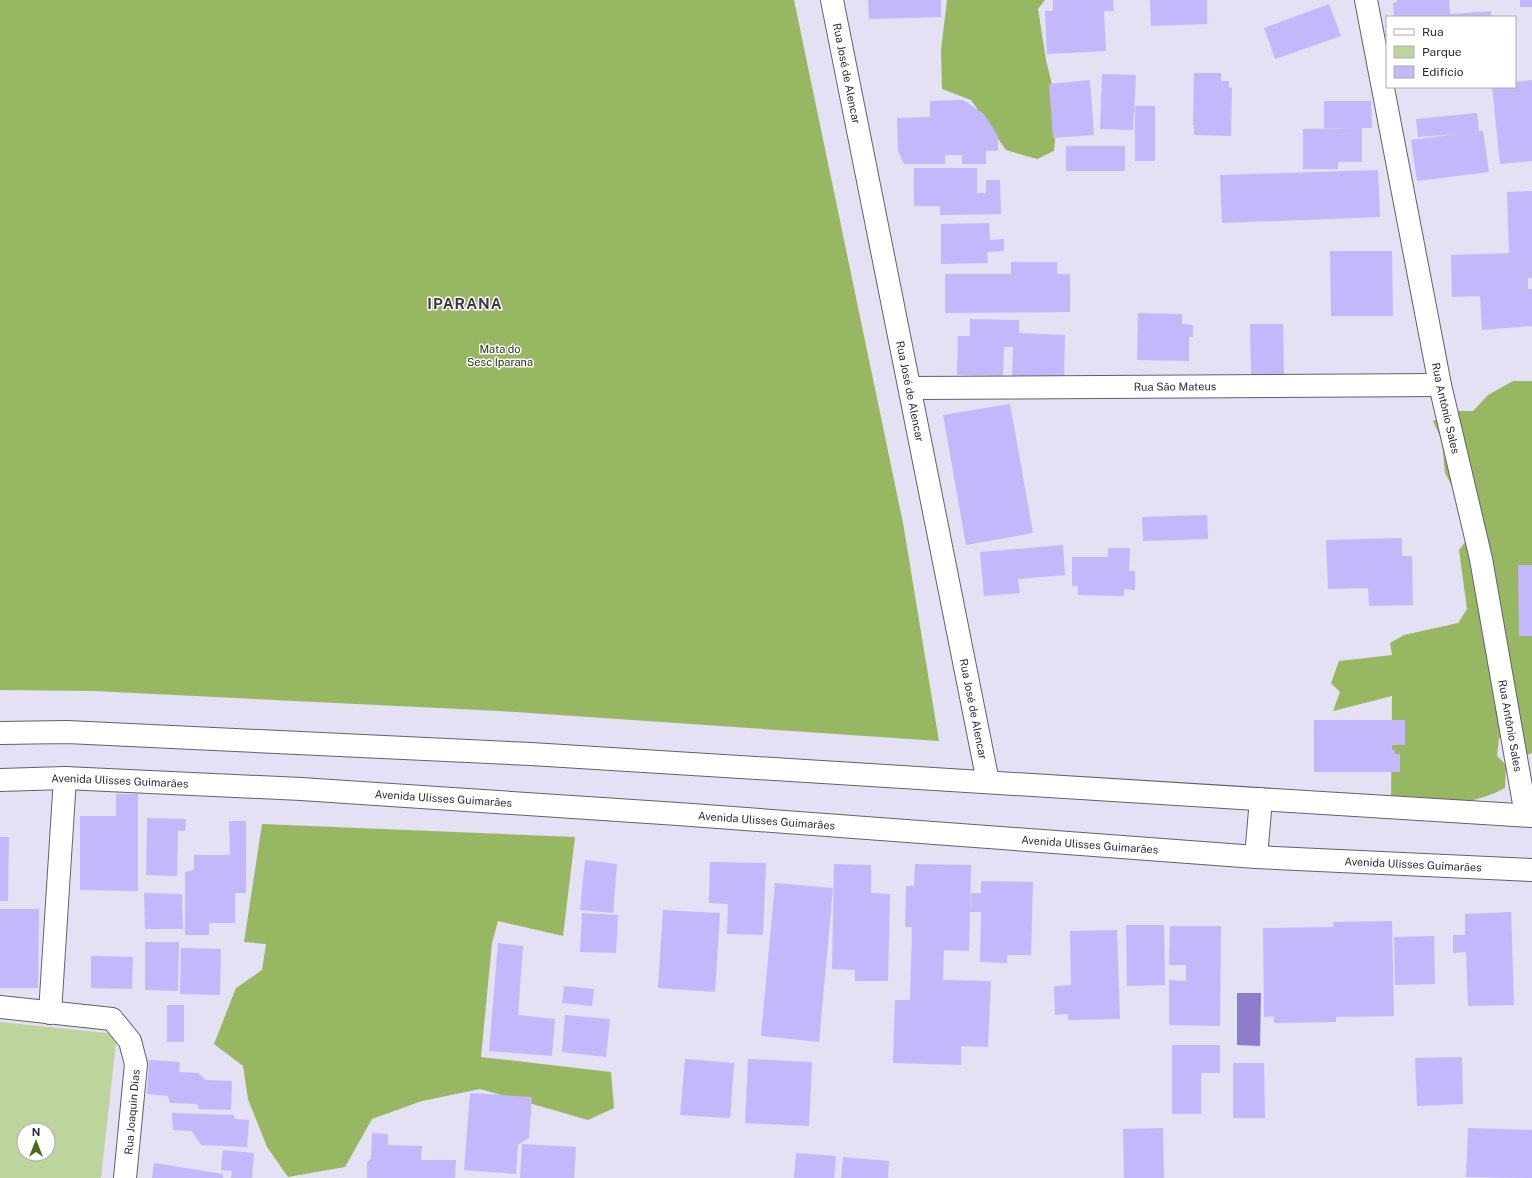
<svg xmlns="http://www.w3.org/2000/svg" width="1532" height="1178" viewBox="0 0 1532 1178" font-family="'Public Sans',sans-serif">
  <rect width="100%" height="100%" fill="#e4e1f4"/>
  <path fill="#bdd59c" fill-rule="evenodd" d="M 0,1022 L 117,1034 L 101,1178 L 0,1178 ZM 24,1130 L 48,1130 L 48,1154 L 24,1154 Z"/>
  <g fill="#97b763">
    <path d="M 0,0 L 794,0 L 903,523 L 939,741 L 500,711 L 94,691 L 0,690 Z"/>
    <path d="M 947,0 L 1045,0 L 1038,9 L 1046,60 L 1058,109 L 1054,151 L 1037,159 L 1006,150 L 971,100 L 942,89 L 941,50 Z"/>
    <path d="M 1513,381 L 1532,381 L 1532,753 L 1527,755 L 1506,739 L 1499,738 L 1497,756 L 1506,765 L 1505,788 C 1466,809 1434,803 1391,803 L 1392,696 L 1333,711 L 1340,692 L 1331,683 L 1339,661 L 1392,655 L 1390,643 L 1404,635 L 1458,623 L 1467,609 L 1459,550 L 1470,536 L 1460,501 L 1445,473 L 1442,441 L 1433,421 L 1458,411 L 1473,411 L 1488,395 Z"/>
    <path d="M 262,824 L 575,837 L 563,936 L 498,921 L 492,943 L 481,1057 L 611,1072 L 614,1108 L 588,1120 L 480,1089 L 422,1101 L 372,1119 L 345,1167 L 288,1177 L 267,1147 L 248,1099 L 243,1066 L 214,1044 L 236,988 L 262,970 L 266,944 L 244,942 Z"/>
  </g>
  <path fill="#8d7dcc" d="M 1237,993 L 1261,993 L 1260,1046 L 1237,1045 Z"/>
  <g fill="#c3b8fb">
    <path d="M 868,0 L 941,0 L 941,17 L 869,19 Z"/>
    <path d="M 1053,0 L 1113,0 L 1114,11 L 1104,11 L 1106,51 L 1047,54 L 1045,11 L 1053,11 Z"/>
    <path d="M 1150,0 L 1207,0 L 1207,24 L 1151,26 Z"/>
    <path d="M 1397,0 L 1449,0 L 1450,14 L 1491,11 L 1491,17 L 1394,17 L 1393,3 L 1397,2 Z"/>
    <rect x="1520" y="0" width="12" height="7"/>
    <path d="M 1329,4 L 1341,36 L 1275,59 L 1264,28 Z"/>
    <path d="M 1194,73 L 1221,73 L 1221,81 L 1229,81 L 1229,88 L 1232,88 L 1231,136 L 1194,135 L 1194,125 L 1193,125 Z"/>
    <path d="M 1102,74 L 1136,75 L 1133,130 L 1100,129 Z"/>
    <path d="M 1090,80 L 1094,135 L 1053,138 L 1049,84 Z"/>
    <path d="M 1532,80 L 1532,161 L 1500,164 L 1492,87 L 1515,87 L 1515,82 Z"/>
    <path d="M 963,100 L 984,114 L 998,136 L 998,151 L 986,151 L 986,164 L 962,164 L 962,155 L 945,155 L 945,164 L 904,164 L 898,151 L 897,118 L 930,117 L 930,101 Z"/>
    <path d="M 1324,101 L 1371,101 L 1372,128 L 1362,128 L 1362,162 L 1338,162 L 1338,169 L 1303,169 L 1303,129 L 1355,128 L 1324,128 Z"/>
    <rect x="1135" y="106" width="20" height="55"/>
    <path d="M 1477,113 L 1479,131 L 1483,131 L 1489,172 L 1417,181 L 1411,140 L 1458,134 L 1418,137 L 1416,119 Z"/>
    <rect x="1066" y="146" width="59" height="25"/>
    <path d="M 914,168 L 977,168 L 977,193 L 986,193 L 986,180 L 1000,180 L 1001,214 L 940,215 L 940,206 L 914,206 Z"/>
    <path d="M 1378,170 L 1380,217 L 1222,223 L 1220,175 Z"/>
    <path d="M 1532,191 L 1532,278 L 1528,278 L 1528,289 L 1532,289 L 1532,326 L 1482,330 L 1480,296 L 1452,297 L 1451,255 L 1509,253 L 1507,192 Z"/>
    <path d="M 989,223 L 990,240 L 1004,239 L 1004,251 L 987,252 L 988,263 L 941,264 L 941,224 Z"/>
    <path d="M 1330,251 L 1392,251 L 1393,316 L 1331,316 Z"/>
    <path d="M 1011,262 L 1057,262 L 1057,274 L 1070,274 L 1070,312 L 945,313 L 945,274 L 1011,274 Z"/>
    <path d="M 1138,313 L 1182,314 L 1182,324 L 1193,325 L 1193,337 L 1189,337 L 1189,361 L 1137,360 Z"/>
    <path d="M 970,319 L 1019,320 L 1019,333 L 1065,335 L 1064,381 L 1012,380 L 1013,347 L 1004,347 L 1003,376 L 957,375 L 958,336 L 970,336 Z"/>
    <path d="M 1250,324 L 1283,324 L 1284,374 L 1251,375 Z"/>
    <path d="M 1010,404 L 1033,533 L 966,545 L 943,415 Z"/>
    <path d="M 1207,515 L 1208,539 L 1143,541 L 1142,517 Z"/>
    <path d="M 1402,538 L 1402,556 L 1412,556 L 1413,605 L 1369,606 L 1368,588 L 1328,589 L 1326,540 Z"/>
    <path d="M 1063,545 L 1065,575 L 1018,579 L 1020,593 L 984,596 L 980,552 Z"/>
    <path d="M 1108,548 L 1130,548 L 1129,571 L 1135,571 L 1135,590 L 1124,589 L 1124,596 L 1078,595 L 1078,586 L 1072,586 L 1072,557 L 1108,557 Z"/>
    <path d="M 1518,565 L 1532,565 L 1532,636 L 1519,636 Z"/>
    <path d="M 1314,720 L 1405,720 L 1405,745 L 1391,745 L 1391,750 L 1395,750 L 1395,754 L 1400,754 L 1400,772 L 1314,772 Z"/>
    <path d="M 116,794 L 138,794 L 138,891 L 80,890 L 80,816 L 116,816 Z"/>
    <path d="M 147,818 L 186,819 L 185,831 L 178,831 L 177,876 L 146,875 Z"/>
    <path d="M 229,821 L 246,821 L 246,893 L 235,893 L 235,923 L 209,923 L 209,935 L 185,935 L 185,872 L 194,870 L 194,855 L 230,855 Z"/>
    <path d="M 0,837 L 9,837 L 8,901 L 0,901 Z"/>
    <path d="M 585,860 L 617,864 L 613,913 L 580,910 Z"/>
    <path d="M 710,862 L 766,863 L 763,935 L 727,934 L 728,904 L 709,903 Z"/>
    <path d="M 834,864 L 871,865 L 871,893 L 890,894 L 888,981 L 855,981 L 855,970 L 832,969 Z"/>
    <path d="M 915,864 L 971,865 L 969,951 L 944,950 L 943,980 L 991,981 L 988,1047 L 961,1046 L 961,1065 L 893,1063 L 895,1000 L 910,1000 L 912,927 L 905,927 L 906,886 L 914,886 Z"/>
    <path d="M 981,881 L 1033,882 L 1031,955 L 1007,955 L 1007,963 L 980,962 L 981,912 L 970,912 L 971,893 L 981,893 Z"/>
    <path d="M 775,883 L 833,888 L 819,1042 L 761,1036 Z"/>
    <path d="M 144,893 L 182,894 L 183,929 L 145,929 Z"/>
    <path d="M 0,909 L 39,909 L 38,988 L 0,988 Z"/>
    <path d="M 663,910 L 720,913 L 715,992 L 658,988 Z"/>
    <path d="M 1511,912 L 1514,1005 L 1468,1006 L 1466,952 L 1453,953 L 1453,935 L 1465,935 L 1465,914 Z"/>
    <path d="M 582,913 L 618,915 L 616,953 L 580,952 Z"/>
    <path d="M 1392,921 L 1394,1016 L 1336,1017 L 1336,1022 L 1274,1023 L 1274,1016 L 1264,1017 L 1263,928 L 1334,927 L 1333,922 Z"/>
    <path d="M 1126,925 L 1164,925 L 1165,985 L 1127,986 Z"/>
    <path d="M 1170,926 L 1221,926 L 1220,1026 L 1169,1025 L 1169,980 L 1186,981 L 1186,965 L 1169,965 Z"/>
    <path d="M 1117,930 L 1120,1019 L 1068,1020 L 1068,1014 L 1055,1015 L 1054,986 L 1071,985 L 1070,931 Z"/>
    <path d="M 1434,936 L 1435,984 L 1395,985 L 1394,937 Z"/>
    <path d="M 145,942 L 179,942 L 178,991 L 145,990 Z"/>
    <path d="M 498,943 L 523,946 L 518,1015 L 555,1019 L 552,1056 L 489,1051 Z"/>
    <path d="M 181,948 L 221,949 L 220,995 L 180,994 Z"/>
    <path d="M 91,956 L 133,957 L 132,989 L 91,988 Z"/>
    <path d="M 564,986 L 594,989 L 592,1006 L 562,1003 Z"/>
    <rect x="167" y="1005" width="17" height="37"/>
    <path d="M 565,1015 L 610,1019 L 606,1057 L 562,1052 Z"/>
    <path d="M 1172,1045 L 1220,1045 L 1220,1073 L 1201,1073 L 1201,1114 L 1172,1114 Z"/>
    <path d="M 1462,1057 L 1463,1104 L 1417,1106 L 1415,1058 Z"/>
    <path d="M 685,1059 L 734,1063 L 730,1118 L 680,1115 Z"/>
    <path d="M 748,1059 L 812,1062 L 809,1126 L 745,1123 Z"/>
    <path d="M 149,1060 L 180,1062 L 179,1072 L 198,1073 L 206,1080 L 232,1081 L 231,1110 L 199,1109 L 197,1104 L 170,1103 L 168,1096 L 147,1094 Z"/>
    <path d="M 1233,1063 L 1264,1063 L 1265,1118 L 1233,1118 Z"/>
    <path d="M 470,1093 L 532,1097 L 529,1138 L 518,1145 L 516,1174 L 464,1170 Z"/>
    <path d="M 172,1113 L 234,1115 L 235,1119 L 249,1120 L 247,1147 L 201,1145 L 192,1131 L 173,1130 Z"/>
    <path d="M 1163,1128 L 1164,1178 L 1124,1178 L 1123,1129 Z"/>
    <path d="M 1468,1128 L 1532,1130 L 1532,1178 L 1466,1177 Z"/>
    <path d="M 372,1133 L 388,1134 L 388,1145 L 422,1146 L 421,1160 L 456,1160 L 455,1178 L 367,1178 L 367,1162 L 371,1159 Z"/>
    <path d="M 522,1144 L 576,1147 L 574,1178 L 520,1178 Z"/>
    <path d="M 223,1150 L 254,1153 L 252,1178 L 231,1178 L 232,1171 L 221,1170 Z"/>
    <path d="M 796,1153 L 836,1156 L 834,1178 L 794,1178 Z"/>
    <path d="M 843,1157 L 889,1161 L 888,1178 L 841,1178 Z"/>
    <path d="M 154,1163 L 223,1174 L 223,1178 L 152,1178 Z"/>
  </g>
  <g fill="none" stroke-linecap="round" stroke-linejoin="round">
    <defs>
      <g id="street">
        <path id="s1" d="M 832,0 L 988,782"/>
        <path id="s2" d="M 1366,0 L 1440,385 L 1481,559 L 1526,815"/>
        <path id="s3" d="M 910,388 L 1440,385"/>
        <path d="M 0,1007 L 112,1019 L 130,1041 L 136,1064 L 125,1178"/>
        <path d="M 50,1013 L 65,778"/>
      </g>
      <g id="primary">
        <path d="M 0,733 L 67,732 L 531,754 L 1532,816"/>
        <path id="s4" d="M 0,780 L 65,778 L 301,789 L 678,814 L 1256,857 L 1532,870"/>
        <path d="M 1256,857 L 1261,799"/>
      </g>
    </defs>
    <use href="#street" stroke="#626070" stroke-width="24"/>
    <use href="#primary" stroke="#626070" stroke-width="24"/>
    <use href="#street" stroke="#fff" stroke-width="22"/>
    <use href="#primary" stroke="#fff" stroke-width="22"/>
  </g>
  <g text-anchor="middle" stroke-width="3" stroke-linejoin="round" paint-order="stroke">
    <g font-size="11" fill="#2d2c33" stroke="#fff">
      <text dy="4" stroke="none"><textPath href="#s1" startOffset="75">Rua José de Alencar</textPath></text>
      <text dy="4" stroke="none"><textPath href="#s3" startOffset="265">Rua São Mateus</textPath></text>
      <text dy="4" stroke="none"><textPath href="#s1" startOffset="399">Rua José de Alencar</textPath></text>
      <text dy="4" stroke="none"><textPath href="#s2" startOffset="416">Rua Antônio Sales</textPath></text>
      <text dy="4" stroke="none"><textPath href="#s1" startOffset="723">Rua José de Alencar</textPath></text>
      <text dy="4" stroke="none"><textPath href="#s2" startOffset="740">Rua Antônio Sales</textPath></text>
      <text dy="4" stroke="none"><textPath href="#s4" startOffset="120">Avenida Ulisses Guimarães</textPath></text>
      <text dy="4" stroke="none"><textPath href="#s4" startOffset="444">Avenida Ulisses Guimarães</textPath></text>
      <text dy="4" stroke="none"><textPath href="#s4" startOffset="768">Avenida Ulisses Guimarães</textPath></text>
      <text dy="4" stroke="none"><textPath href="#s4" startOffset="1092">Avenida Ulisses Guimarães</textPath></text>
      <text dy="4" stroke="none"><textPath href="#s4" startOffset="1416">Avenida Ulisses Guimarães</textPath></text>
      <text transform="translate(132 1112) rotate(-85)" y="4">Rua Joaquin Dias</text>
    </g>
    <g font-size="11" fill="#24300c" stroke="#fff">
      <text x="500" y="353">Mata do<tspan x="500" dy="13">Sesc Iparana</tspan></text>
    </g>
    <g font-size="15" font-weight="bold" letter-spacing="1" fill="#3b3848" stroke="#fff">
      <text x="465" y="309">IPARANA</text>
    </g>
  </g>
  <rect x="1386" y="16" width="130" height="72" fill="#ffffff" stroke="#ababad"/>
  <rect x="1394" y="29" width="20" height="6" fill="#ffffff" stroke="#ababad"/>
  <text x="1422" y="36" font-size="12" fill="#2d2c33">Rua</text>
  <rect x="1394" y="46" width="20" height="12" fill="#bdd59c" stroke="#ababad"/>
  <text x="1422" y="56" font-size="12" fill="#2d2c33">Parque</text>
  <rect x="1394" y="66" width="20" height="12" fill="#c3b8fb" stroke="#ababad"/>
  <text x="1422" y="76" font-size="12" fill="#2d2c33">Edifício</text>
  <g transform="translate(36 1142)"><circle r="19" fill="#ffffff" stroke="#ababad"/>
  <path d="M0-3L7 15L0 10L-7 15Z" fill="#4f691b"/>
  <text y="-6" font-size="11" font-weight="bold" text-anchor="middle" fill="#2d2c33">N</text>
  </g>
</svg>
